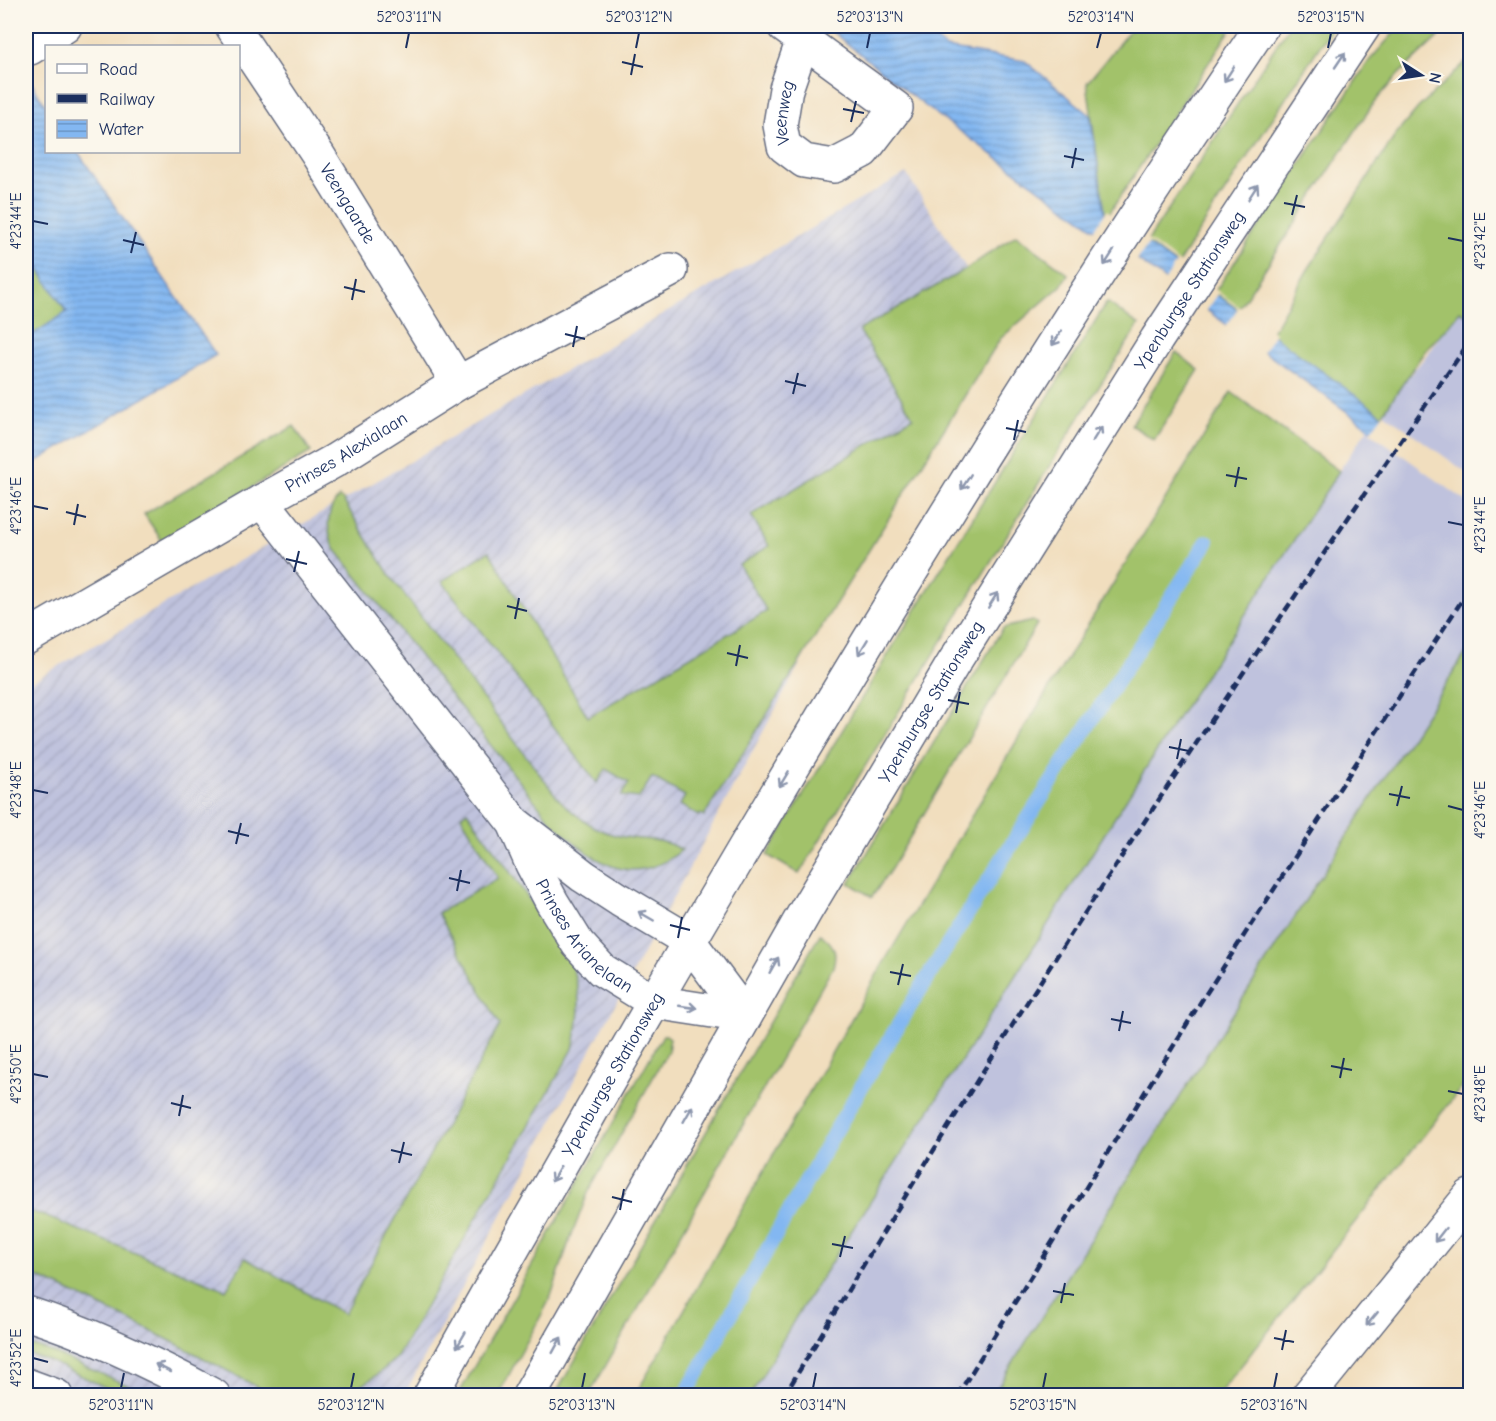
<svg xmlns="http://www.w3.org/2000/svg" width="1496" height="1421" viewBox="0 0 1496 1421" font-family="'Comic Neue',sans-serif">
  <defs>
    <pattern id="industrial-furrows" width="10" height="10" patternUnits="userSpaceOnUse" patternTransform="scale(1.5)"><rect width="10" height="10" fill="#bfc2dd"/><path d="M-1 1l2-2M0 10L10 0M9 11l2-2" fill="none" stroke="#a4a7c0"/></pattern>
    <pattern id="water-rules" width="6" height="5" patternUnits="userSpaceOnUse" patternTransform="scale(1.5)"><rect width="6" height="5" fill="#83b7f1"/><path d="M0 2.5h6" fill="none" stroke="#6a95c6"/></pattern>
  </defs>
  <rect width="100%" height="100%" fill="#fbf7ec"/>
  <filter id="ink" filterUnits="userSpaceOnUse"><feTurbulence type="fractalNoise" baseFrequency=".0167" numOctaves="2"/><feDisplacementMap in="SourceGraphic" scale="12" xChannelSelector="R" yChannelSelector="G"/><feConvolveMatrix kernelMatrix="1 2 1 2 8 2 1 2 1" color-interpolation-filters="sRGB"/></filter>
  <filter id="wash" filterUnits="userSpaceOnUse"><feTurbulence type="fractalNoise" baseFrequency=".008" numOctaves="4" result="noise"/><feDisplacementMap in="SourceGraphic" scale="24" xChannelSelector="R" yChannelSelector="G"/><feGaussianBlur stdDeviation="1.35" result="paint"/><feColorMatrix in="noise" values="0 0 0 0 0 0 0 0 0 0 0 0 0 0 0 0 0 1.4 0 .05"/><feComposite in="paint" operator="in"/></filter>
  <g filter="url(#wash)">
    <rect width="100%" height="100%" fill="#f1debe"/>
    <path fill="url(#industrial-furrows)" d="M 906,173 L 992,309 L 404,1395 L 26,1395 L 26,685 Z"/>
    <path fill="#bfc2dd" d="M 1470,294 L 1470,647 L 1344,839 L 1153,1138 L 993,1395 L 751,1396 L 796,1317 L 980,1032 L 1173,725 L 1332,481 L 1379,412 L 1425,357 Z"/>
    <g fill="#a2c26a" stroke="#5e7864" stroke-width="1.5">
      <path d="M 1133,26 L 1233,26 L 1108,215 L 1105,213 L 1087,83 Z"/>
      <path d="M 1289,26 L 1333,26 L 1177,265 L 1146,243 Z"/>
      <path d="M 1400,26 L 1450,26 L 1397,76 L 1373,104 L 1238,310 L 1214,293 L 1369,61 Z"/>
      <path d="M 1470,58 L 1470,317 L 1460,311 L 1446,329 L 1426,349 L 1382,415 L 1271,334 L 1307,271 L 1397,133 L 1418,108 Z"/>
      <path d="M 1016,235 L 1068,274 L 1061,286 L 1000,339 L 704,816 L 701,814 L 699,816 L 680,805 L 685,796 L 652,777 L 639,798 L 621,796 L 629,783 L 606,769 L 597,783 L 442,581 L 489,551 L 588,717 L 767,611 L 739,565 L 769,546 L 751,515 L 913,417 L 859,330 L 966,269 Z"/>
      <path d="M 26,249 L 67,313 L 26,339 Z"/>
      <path d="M 1107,302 L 1139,325 L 1082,413 L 799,874 L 767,855 L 898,638 Z"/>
      <path d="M 1176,352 L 1199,370 L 1154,440 L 1131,425 Z"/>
      <path d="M 1231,392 L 1339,471 L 1173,725 L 980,1032 L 796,1317 L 751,1395 L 643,1396 L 637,1392 L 884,962 L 1019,737 Z"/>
      <path d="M 294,426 L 311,452 L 162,541 L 144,514 Z"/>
      <path d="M 339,497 L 343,500 L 389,574 L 557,797 C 573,814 591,829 615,835 C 641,842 656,835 682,850 C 628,893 591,859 550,820 L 335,549 C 326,532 325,512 339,497 Z"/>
      <path d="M 1033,621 L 1037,624 L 891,869 L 872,897 L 849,883 L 1003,628 Z"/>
      <path d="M 1470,647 L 1470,1077 L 1218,1395 L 993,1395 C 1149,1144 1308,894 1470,647 Z"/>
      <path d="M 467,811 L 565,950 C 582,986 582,1010 573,1049 L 397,1357 C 381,1372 363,1388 342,1396 L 276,1396 L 266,1392 C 187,1348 108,1308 26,1272 L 26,1210 L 42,1215 L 226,1290 L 245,1258 L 344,1314 L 500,1025 L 438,913 L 498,878 L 461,816 Z"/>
      <path d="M 820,934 C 833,943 838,951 833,967 L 589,1395 L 555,1395 Z"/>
      <path d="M 663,1035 L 666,1035 L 670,1038 L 668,1051 L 588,1193 L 569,1242 L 550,1299 L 498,1395 L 458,1395 Z"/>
      <path d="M 26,1344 L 49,1351 L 150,1395 L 122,1395 L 49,1361 L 26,1353 Z"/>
    </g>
    <g fill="url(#water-rules)" stroke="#4f73a8" stroke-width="1.5">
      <path d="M 825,26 L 919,26 L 946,48 L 1025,61 L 1090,115 L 1105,213 L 1382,415 L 1470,501 L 924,105 Z"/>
      <path d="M 26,75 L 46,106 L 46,152 L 78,152 L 216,355 L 26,468 L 26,339 L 67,312 L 26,249 Z"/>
    </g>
    <g fill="#f1debe">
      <path d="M 1107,210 L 1275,333 L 1262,354 L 1225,328 L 1238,308 L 1218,293 L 1204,313 L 1163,283 L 1176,263 L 1149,243 L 1135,263 L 1093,232 Z"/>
      <path d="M 1384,413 L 1470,475 L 1470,504 L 1370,432 Z"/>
    </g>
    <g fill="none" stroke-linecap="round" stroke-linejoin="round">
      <path stroke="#83b7f1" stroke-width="15" d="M 685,1396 C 753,1274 821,1153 893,1034 C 994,868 1102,705 1207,542"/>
    </g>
  </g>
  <g filter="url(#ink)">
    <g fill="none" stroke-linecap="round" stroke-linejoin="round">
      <defs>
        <g id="minor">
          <path id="s1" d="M 232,26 L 318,155 L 458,383"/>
          <path id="s2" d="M 784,26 L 896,108 L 863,151 L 834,166 L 804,161 L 784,146 L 780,125 L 786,89 L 803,40"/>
          <path d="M 30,48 L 65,26"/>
          <path id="s3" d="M 262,501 L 514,823 L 532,864 L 552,902 L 578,944 L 602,970 L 654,1002 L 745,1016"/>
          <path id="s4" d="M 26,638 L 262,501 L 334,461 L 458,383 L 671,270"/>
          <path d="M 517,825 L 583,876 L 620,900 L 689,941 L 745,1016"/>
        </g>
        <g id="secondary">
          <path d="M 26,1313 C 92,1334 153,1363 214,1396"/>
          <path d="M 26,1385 L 56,1396"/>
          <path id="s5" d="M 430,1396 C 483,1299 539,1204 593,1108 C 804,740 1024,377 1262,26"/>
          <path id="s6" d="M 529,1396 L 806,910 L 953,664 L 1157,339 L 1364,26"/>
        </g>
        <path id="motorway" d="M 1308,1396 L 1470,1196"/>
      </defs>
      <use href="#minor" stroke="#666c80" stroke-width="36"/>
      <use href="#secondary" stroke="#666c80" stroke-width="36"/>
      <use href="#motorway" stroke="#666c80" stroke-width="36"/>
      <use href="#minor" stroke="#fff" stroke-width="33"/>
      <use href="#secondary" stroke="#fff" stroke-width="33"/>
      <use href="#motorway" stroke="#fff" stroke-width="33"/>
      <g stroke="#1b2f5e" stroke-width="4.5" stroke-dasharray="9 4.5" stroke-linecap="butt">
        <path d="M 784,1396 C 867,1259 950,1121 1037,987 C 1177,769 1322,554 1470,341"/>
        <path d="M 957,1396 L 1200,1003 L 1470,588"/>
      </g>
    </g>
    <defs><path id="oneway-shaft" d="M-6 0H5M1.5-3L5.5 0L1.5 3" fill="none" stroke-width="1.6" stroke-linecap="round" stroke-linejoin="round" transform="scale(1.5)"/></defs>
    <g stroke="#8d97ae">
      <use href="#oneway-shaft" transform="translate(1340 60) rotate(-56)"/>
      <use href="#oneway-shaft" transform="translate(1229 74) rotate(123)"/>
      <use href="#oneway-shaft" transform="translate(1253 192) rotate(-57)"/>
      <use href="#oneway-shaft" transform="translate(1109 258) rotate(123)"/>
      <use href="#oneway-shaft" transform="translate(1057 338) rotate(123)"/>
      <use href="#oneway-shaft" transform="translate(1097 434) rotate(-58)"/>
      <use href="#oneway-shaft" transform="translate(966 482) rotate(122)"/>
      <use href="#oneway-shaft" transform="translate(993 600) rotate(-58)"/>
      <use href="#oneway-shaft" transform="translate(863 647) rotate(121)"/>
      <use href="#oneway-shaft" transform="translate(784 779) rotate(121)"/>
      <use href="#oneway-shaft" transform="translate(646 916) rotate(-150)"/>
      <use href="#oneway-shaft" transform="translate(774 965) rotate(-60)"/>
      <use href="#oneway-shaft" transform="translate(688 1007) rotate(8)"/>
      <use href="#oneway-shaft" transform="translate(688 1114) rotate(-60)"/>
      <use href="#oneway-shaft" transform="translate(556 1174) rotate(120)"/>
      <use href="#oneway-shaft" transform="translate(1440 1235) rotate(128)"/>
      <use href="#oneway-shaft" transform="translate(1372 1319) rotate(130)"/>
      <use href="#oneway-shaft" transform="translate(461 1340) rotate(120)"/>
      <use href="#oneway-shaft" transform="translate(557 1345) rotate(-61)"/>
      <use href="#oneway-shaft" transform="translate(163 1368) rotate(-153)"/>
    </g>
  </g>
  <path fill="none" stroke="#1b2f5e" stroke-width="2" d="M 406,48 L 409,33M 636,48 L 639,33M 867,48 L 870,33M 1097,48 L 1101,33M 1328,48 L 1331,33M 622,62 L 643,67M 631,75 L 635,54M 843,109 L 864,113M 851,122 L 856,101M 1064,156 L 1084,160M 1072,168 L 1076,148M 1284,203 L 1305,207M 1292,215 L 1297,195M 33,221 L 48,224M 1448,238 L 1463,241M 123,240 L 144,245M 131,253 L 136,232M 344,287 L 365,292M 352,300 L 356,279M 565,334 L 585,339M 573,347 L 577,326M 785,381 L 806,386M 793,394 L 798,373M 1006,428 L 1026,432M 1014,440 L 1018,420M 1226,475 L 1247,479M 1235,487 L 1239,467M 33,506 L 48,509M 66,512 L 86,517M 1448,522 L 1463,525M 74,525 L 78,504M 286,559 L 307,564M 294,572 L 299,551M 507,606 L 527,611M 515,619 L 519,598M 727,653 L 748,658M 736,666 L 740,645M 948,700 L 969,704M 956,713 L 960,692M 1169,747 L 1189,751M 1177,759 L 1181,739M 33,790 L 48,793M 1389,794 L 1410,798M 1397,806 L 1402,786M 1448,806 L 1463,810M 228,831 L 249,836M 236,844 L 241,823M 449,878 L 470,883M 457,891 L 461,870M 670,925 L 690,930M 678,938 L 682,917M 890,972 L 911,976M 898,985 L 903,964M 1111,1019 L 1131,1023M 1119,1031 L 1123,1011M 1331,1066 L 1352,1070M 33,1074 L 48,1077M 1340,1078 L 1344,1058M 1448,1091 L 1463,1094M 171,1103 L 191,1108M 179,1116 L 183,1095M 391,1150 L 412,1155M 399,1163 L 404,1142M 612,1197 L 632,1202M 620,1210 L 624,1189M 832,1244 L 853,1248M 840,1257 L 845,1236M 1053,1291 L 1074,1295M 1061,1303 L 1065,1283M 1274,1338 L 1294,1342M 1282,1350 L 1286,1330M 33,1358 L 48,1362M 121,1388 L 124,1373M 351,1388 L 354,1373M 582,1388 L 585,1373M 813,1388 L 816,1373M 1043,1388 L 1046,1373M 1274,1388 L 1277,1373"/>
  <g text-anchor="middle" stroke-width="6" stroke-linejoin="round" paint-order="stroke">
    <g font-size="18" fill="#1b2f5e" stroke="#fbf7ec">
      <text dy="6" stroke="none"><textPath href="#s2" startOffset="315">Veenweg</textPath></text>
      <text dy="6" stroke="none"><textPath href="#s1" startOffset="212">Veengaarde</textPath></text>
      <text dy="6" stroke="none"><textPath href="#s6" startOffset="1288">Ypenburgse Stationsweg</textPath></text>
      <text dy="6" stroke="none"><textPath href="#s4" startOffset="370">Prinses Alexialaan</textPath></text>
      <text dy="6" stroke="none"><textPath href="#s6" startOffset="802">Ypenburgse Stationsweg</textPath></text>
      <text dy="6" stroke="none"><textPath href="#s3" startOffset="544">Prinses Arianelaan</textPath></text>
      <text dy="6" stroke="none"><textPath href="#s5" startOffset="370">Ypenburgse Stationsweg</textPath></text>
    </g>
  </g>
  <rect width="1496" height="1421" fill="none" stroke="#fbf7ec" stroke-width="66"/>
  <rect x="45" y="45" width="195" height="108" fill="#fbf7ec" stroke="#a1a7b3" stroke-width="1.5"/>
  <rect x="57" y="64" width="30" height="9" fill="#ffffff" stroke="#a1a7b3" stroke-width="1.5"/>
  <text x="99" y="75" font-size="18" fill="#1b2f5e">Road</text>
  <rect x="57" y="94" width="30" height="9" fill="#1b2f5e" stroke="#a1a7b3" stroke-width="1.5"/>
  <text x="99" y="105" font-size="18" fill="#1b2f5e">Railway</text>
  <rect x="57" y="120" width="30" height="18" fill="url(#water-rules)" stroke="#a1a7b3" stroke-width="1.5"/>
  <text x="99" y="135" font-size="18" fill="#1b2f5e">Water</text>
  <g transform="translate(1421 75) rotate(102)" stroke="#fbf7ec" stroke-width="4.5" paint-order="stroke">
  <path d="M0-4.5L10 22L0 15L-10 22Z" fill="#1b2f5e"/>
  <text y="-9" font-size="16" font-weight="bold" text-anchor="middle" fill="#1b2f5e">N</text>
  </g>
  <rect x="33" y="33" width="1430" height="1355" fill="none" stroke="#1b2f5e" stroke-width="2"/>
  <g font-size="15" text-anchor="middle" fill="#1b2f5e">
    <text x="409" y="22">52°03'11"N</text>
    <text x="639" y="22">52°03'12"N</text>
    <text x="870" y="22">52°03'13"N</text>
    <text x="1101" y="22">52°03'14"N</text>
    <text x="1331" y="22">52°03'15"N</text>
    <text transform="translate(16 221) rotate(-90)" y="5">4°23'44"E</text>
    <text transform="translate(1480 241) rotate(-90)" y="5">4°23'42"E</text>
    <text transform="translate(16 506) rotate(-90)" y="5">4°23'46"E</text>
    <text transform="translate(1480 525) rotate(-90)" y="5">4°23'44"E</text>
    <text transform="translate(16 790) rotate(-90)" y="5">4°23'48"E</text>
    <text transform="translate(1480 810) rotate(-90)" y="5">4°23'46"E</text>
    <text transform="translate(16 1074) rotate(-90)" y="5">4°23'50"E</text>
    <text transform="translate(1480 1094) rotate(-90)" y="5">4°23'48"E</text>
    <text transform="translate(16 1358) rotate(-90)" y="5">4°23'52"E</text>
    <text x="121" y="1410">52°03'11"N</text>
    <text x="351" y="1410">52°03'12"N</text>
    <text x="582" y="1410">52°03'13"N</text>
    <text x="813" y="1410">52°03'14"N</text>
    <text x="1043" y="1410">52°03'15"N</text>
    <text x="1274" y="1410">52°03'16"N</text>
  </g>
</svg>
